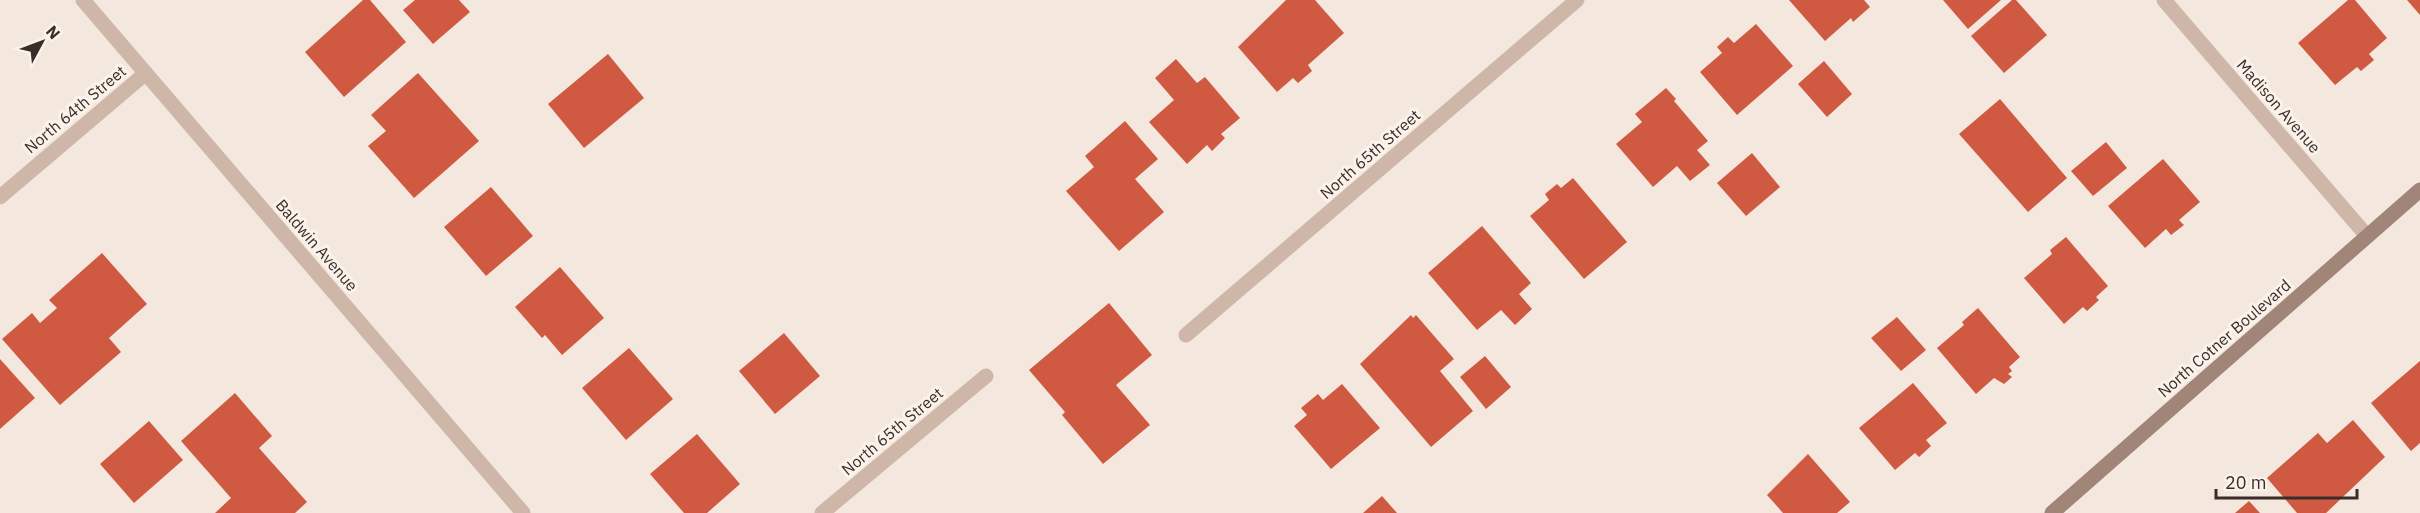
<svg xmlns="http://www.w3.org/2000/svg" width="2420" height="513" viewBox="0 0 2420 513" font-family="'IBM Plex Sans',sans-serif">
  <rect width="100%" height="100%" fill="#f4e8de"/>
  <g fill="#cf5a41">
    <path d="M 363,0 L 370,0 L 406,42 L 344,97 L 305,52 Z"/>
    <path d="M 415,0 L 459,0 L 470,12 L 433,44 L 403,10 Z"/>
    <path d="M 1286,0 L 1315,0 L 1344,33 L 1308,65 L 1312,71 L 1298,83 L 1293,78 L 1277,92 L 1238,47 Z"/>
    <path d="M 1789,0 L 1864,0 L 1870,7 L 1853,22 L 1851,18 L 1825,41 Z"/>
    <path d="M 1943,0 L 2001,0 L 1968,29 Z"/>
    <path d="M 2012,0 L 2016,0 L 2047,35 L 2004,73 L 1971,36 Z"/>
    <path d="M 2348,0 L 2355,0 L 2387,38 L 2369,54 L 2374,60 L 2361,71 L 2357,67 L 2335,85 L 2298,43 Z"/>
    <path d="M 2407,0 L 2420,0 L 2420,15 Z"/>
    <path d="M 1756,24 L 1793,66 L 1737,115 L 1700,72 L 1722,53 L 1717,47 L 1728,37 L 1734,43 Z"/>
    <path d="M 608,54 L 644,98 L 584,148 L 548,104 Z"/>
    <path d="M 1176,59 L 1197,83 L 1205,77 L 1240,118 L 1221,134 L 1225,138 L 1212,151 L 1207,145 L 1187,164 L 1149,122 L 1174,100 L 1155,78 Z"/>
    <path d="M 1824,61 L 1852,94 L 1827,117 L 1798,84 Z"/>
    <path d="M 418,73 L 479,141 L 414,198 L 368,146 L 386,131 L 371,115 Z"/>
    <path d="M 1666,88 L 1676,99 L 1674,101 L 1708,141 L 1697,150 L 1710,165 L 1690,181 L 1677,166 L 1653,187 L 1616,144 L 1642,122 L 1635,114 Z"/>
    <path d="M 2000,99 L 2067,178 L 2028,212 L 1959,134 Z"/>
    <path d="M 1125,121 L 1158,159 L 1135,179 L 1164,212 L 1119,251 L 1066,191 L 1094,167 L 1085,156 Z"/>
    <path d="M 2106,142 L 2127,168 L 2093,196 L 2071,171 Z"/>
    <path d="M 1752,153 L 1780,187 L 1746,216 L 1717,183 Z"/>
    <path d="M 2163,159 L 2200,202 L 2179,220 L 2184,225 L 2171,235 L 2166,229 L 2145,248 L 2108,206 Z"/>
    <path d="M 1573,178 L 1627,242 L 1584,279 L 1530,216 L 1549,200 L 1545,194 L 1557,184 L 1561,188 Z"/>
    <path d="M 491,187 L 533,236 L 486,276 L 444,227 Z"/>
    <path d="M 1482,226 L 1531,283 L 1519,294 L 1532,309 L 1515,325 L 1501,310 L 1477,330 L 1428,273 Z"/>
    <path d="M 2066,237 L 2108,286 L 2096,297 L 2099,300 L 2087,311 L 2083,307 L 2064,324 L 2024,278 L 2052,254 L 2050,250 Z"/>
    <path d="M 102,253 L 147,304 L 109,338 L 121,352 L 60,405 L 2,339 L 32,313 L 40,323 L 57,308 L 49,300 Z"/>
    <path d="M 560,267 L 604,318 L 562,355 L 545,335 L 542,338 L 515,307 Z"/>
    <path d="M 1109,303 L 1152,355 L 1116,385 L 1150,425 L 1103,464 L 1062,415 L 1065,412 L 1029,370 Z"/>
    <path d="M 1978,308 L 2020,357 L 2009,367 L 2012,371 L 2008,374 L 2012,377 L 2004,384 L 1994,378 L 1976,394 L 1937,348 L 1964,325 L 1962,322 Z"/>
    <path d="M 1411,315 L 1413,318 L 1416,315 L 1454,359 L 1440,371 L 1473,411 L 1431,447 L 1360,364 Z"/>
    <path d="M 1897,317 L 1926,350 L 1901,371 L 1871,338 Z"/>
    <path d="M 784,333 L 820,376 L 775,414 L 739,371 Z"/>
    <path d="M 629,348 L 673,399 L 626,440 L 582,388 Z"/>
    <path d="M 1485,356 L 1511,387 L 1486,409 L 1460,377 Z"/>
    <path d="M 0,359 L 35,398 L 0,429 Z"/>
    <path d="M 2420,361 L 2420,443 L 2411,451 L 2371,403 Z"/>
    <path d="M 1913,383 L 1947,423 L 1926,440 L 1931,446 L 1919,457 L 1915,453 L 1895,470 L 1859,428 Z"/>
    <path d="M 1342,384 L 1380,428 L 1331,469 L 1294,426 L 1307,415 L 1301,408 L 1318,394 L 1323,400 Z"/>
    <path d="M 235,393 L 272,436 L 259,448 L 307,502 L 295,513 L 215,513 L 231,498 L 181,441 Z"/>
    <path d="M 2353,420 L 2385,457 L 2326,513 L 2297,513 L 2267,478 L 2318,433 L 2327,443 Z"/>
    <path d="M 149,421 L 183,460 L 134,503 L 100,464 Z"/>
    <path d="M 697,434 L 740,484 L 707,513 L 684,513 L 650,474 Z"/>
    <path d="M 1808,454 L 1850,502 L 1837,513 L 1783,513 L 1767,495 Z"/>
    <path d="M 1382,496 L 1397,513 L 1363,513 Z"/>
    <path d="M 2249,501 L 2260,513 L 2235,513 Z"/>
  </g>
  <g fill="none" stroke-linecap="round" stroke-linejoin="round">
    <g stroke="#ceb7a8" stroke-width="15">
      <path d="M 83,0 L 523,513"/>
      <path d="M 2164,0 L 2367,236"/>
      <path d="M 0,197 L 146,73"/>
      <path d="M 1186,335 L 1577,0"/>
      <path d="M 822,513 L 986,376"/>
    </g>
    <path stroke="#a28579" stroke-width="15" d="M 2052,513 L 2420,190"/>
  </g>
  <g text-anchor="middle" stroke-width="6" stroke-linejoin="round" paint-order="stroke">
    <g font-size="16" fill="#3a2d29" stroke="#fbf3eb">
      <text transform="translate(2279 106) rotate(49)" y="6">Madison Avenue</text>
      <text transform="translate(75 109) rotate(-40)" y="6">North 64th Street</text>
      <text transform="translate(1370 154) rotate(-41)" y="6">North 65th Street</text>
      <text transform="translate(317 245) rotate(49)" y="6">Baldwin Avenue</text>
      <text transform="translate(2224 338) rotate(-41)" y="6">North Cotner Boulevard</text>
      <text transform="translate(892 431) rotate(-40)" y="6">North 65th Street</text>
    </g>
  </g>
  <g transform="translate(42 42) rotate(49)" stroke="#fbf3eb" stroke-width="4.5" paint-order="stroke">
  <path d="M0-4.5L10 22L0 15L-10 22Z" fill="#3a2d29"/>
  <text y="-9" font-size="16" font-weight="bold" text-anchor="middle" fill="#3a2d29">N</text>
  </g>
  <path d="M2216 489v9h141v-9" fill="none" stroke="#3a2d29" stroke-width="3"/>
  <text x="2225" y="489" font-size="18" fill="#3a2d29" stroke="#fbf3eb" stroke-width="4.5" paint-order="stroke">20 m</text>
</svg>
